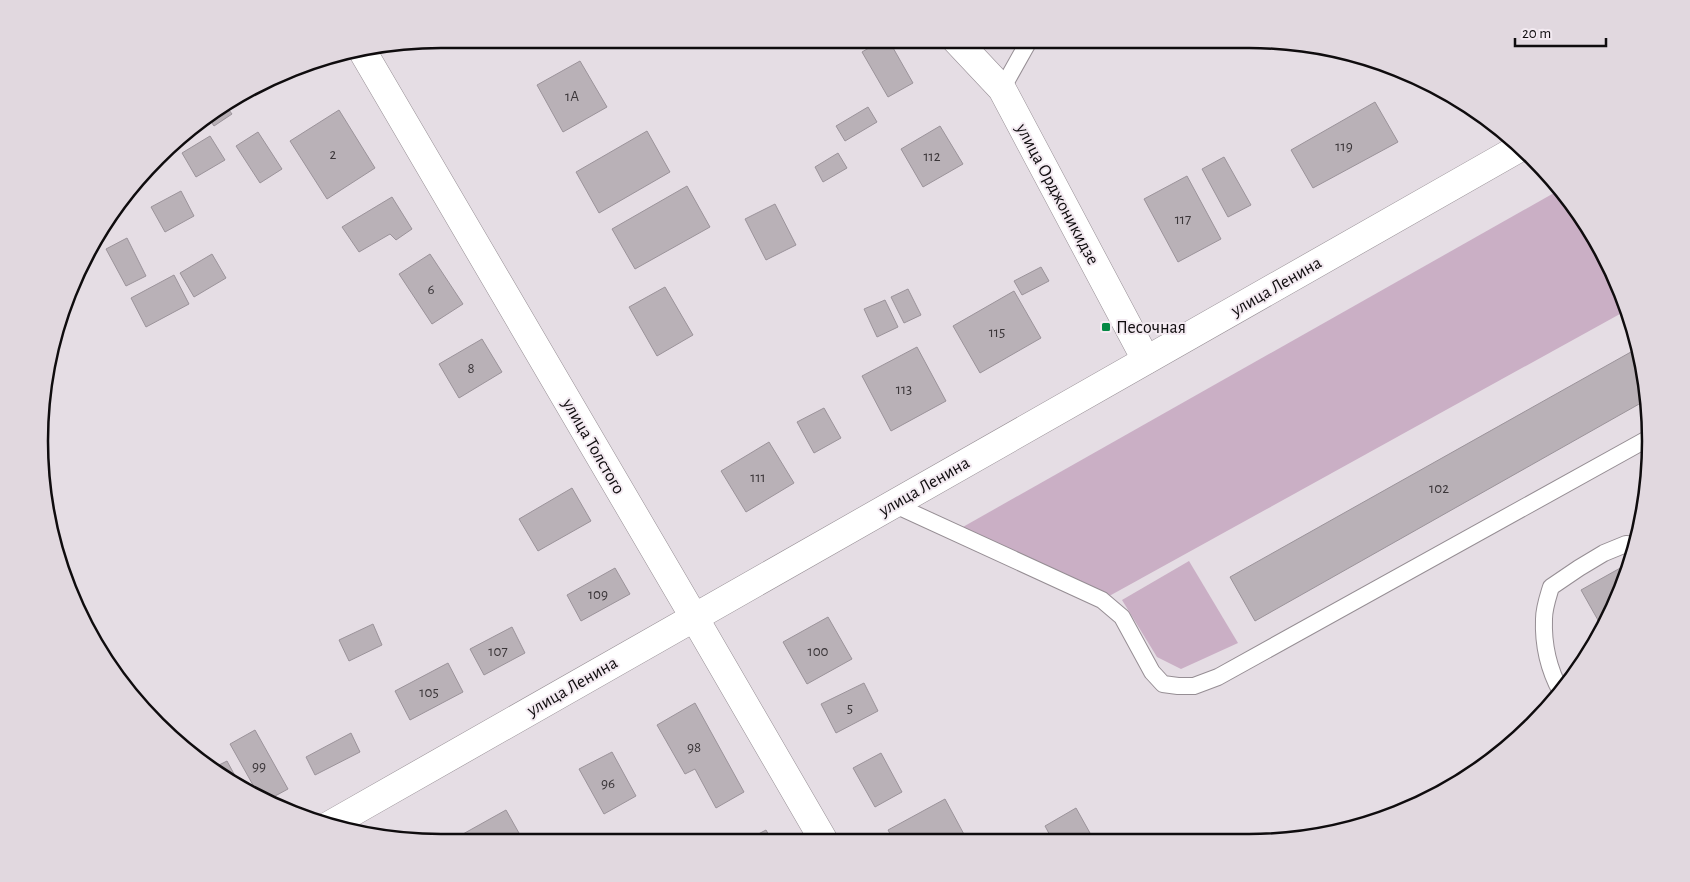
<svg xmlns="http://www.w3.org/2000/svg" width="1690" height="882" viewBox="0 0 1690 882" font-family="'Alegreya Sans',sans-serif">
  <rect width="100%" height="100%" fill="#e5dde4"/>
  <g fill="#caafc5">
    <path d="M 1561,189 L 1597,240 L 1629,309 L 1102,600 L 954,532 Z"/>
    <path d="M 1189,561 L 1238,643 L 1181,669 L 1157,657 L 1122,600 Z"/>
  </g>
  <g fill="#b9b1b7" stroke="#9b939a">
    <path d="M 884,39 L 888,39 L 913,83 L 888,97 L 862,52 Z"/>
    <path d="M 580,61 L 607,107 L 563,132 L 537,85 Z"/>
    <path d="M 1375,102 L 1398,142 L 1313,188 L 1291,150 Z"/>
    <path d="M 226,106 L 232,114 L 214,126 L 207,116 Z"/>
    <path d="M 868,107 L 877,122 L 845,141 L 836,126 Z"/>
    <path d="M 339,110 L 375,168 L 327,199 L 290,141 Z"/>
    <path d="M 940,126 L 963,164 L 923,187 L 901,149 Z"/>
    <path d="M 647,131 L 670,172 L 599,213 L 576,172 Z"/>
    <path d="M 258,132 L 282,169 L 260,183 L 236,146 Z"/>
    <path d="M 210,136 L 225,160 L 196,177 L 182,153 Z"/>
    <path d="M 838,153 L 847,168 L 823,182 L 815,167 Z"/>
    <path d="M 1224,157 L 1251,205 L 1228,217 L 1202,169 Z"/>
    <path d="M 1187,176 L 1221,239 L 1178,262 L 1144,199 Z"/>
    <path d="M 687,186 L 710,227 L 635,269 L 612,229 Z"/>
    <path d="M 181,191 L 194,216 L 165,232 L 151,207 Z"/>
    <path d="M 392,197 L 412,229 L 396,240 L 390,234 L 359,252 L 342,227 Z"/>
    <path d="M 775,204 L 796,245 L 766,260 L 745,219 Z"/>
    <path d="M 127,238 L 146,276 L 126,286 L 106,249 Z"/>
    <path d="M 212,254 L 226,278 L 194,297 L 180,273 Z"/>
    <path d="M 430,254 L 463,304 L 432,324 L 399,274 Z"/>
    <path d="M 1041,267 L 1049,281 L 1022,295 L 1014,281 Z"/>
    <path d="M 174,275 L 189,304 L 146,327 L 131,298 Z"/>
    <path d="M 665,287 L 693,335 L 657,356 L 629,307 Z"/>
    <path d="M 908,289 L 921,315 L 904,323 L 891,297 Z"/>
    <path d="M 1014,291 L 1041,338 L 980,373 L 953,326 Z"/>
    <path d="M 885,300 L 898,327 L 877,337 L 864,309 Z"/>
    <path d="M 482,339 L 502,372 L 459,398 L 439,364 Z"/>
    <path d="M 917,347 L 946,401 L 891,431 L 862,376 Z"/>
    <path d="M 1638,348 L 1648,389 L 1648,399 L 1255,621 L 1230,577 Z"/>
    <path d="M 824,408 L 841,438 L 814,453 L 797,422 Z"/>
    <path d="M 769,442 L 794,483 L 746,512 L 721,471 Z"/>
    <path d="M 572,488 L 591,521 L 538,551 L 519,519 Z"/>
    <path d="M 1631,562 L 1610,619 L 1603,629 L 1581,590 Z"/>
    <path d="M 615,568 L 630,594 L 581,621 L 567,595 Z"/>
    <path d="M 828,617 L 852,659 L 807,684 L 783,642 Z"/>
    <path d="M 373,624 L 382,645 L 349,661 L 339,640 Z"/>
    <path d="M 512,627 L 525,653 L 484,675 L 470,649 Z"/>
    <path d="M 448,663 L 463,692 L 410,720 L 395,691 Z"/>
    <path d="M 864,683 L 878,711 L 836,733 L 821,704 Z"/>
    <path d="M 695,703 L 744,792 L 716,808 L 695,769 L 685,774 L 657,725 Z"/>
    <path d="M 255,730 L 288,789 L 264,802 L 262,801 L 230,744 Z"/>
    <path d="M 351,733 L 360,752 L 315,775 L 306,757 Z"/>
    <path d="M 612,752 L 636,796 L 604,814 L 579,769 Z"/>
    <path d="M 881,753 L 902,792 L 875,807 L 853,768 Z"/>
    <path d="M 227,761 L 240,785 L 215,767 Z"/>
    <path d="M 945,799 L 966,838 L 960,841 L 894,841 L 888,830 Z"/>
    <path d="M 1076,808 L 1090,833 L 1078,840 L 1053,841 L 1045,826 Z"/>
    <path d="M 506,810 L 524,842 L 455,842 L 454,839 Z"/>
    <path d="M 766,830 L 772,841 L 745,841 Z"/>
  </g>
  <g fill="none" stroke-linecap="round" stroke-linejoin="round">
    <defs>
      <g id="lane">
        <path d="M 1002,89 L 1030,39"/>
        <path d="M 893,504 L 1102,600 L 1122,617 L 1152,672 L 1163,684 L 1178,686 L 1194,686 L 1218,677 L 1649,438"/>
        <path d="M 1561,692 C 1549,670 1543,644 1544,619 C 1544,608 1548,597 1551,587 L 1579,568 L 1604,553 L 1626,544 L 1638,545"/>
      </g>
      <g id="street">
        <path d="M 955,39 L 1002,89 L 1146,360"/>
        <path d="M 694,617 L 824,841"/>
      </g>
      <g id="secondary">
        <path d="M 363,52 L 694,617"/>
        <path d="M 328,826 L 1521,147"/>
      </g>
    </defs>
    <use href="#lane" stroke="#968e94" stroke-width="18"/>
    <use href="#street" stroke="#968e94" stroke-width="29"/>
    <use href="#secondary" stroke="#968e94" stroke-width="29"/>
    <use href="#lane" stroke="#fff" stroke-width="16"/>
    <use href="#street" stroke="#fff" stroke-width="28"/>
    <use href="#secondary" stroke="#fff" stroke-width="28"/>
  </g>
  <rect fill="#048844" stroke="#f3eaf1" stroke-width="2" x="1101" y="322" width="10" height="10" rx="2.5"/>
  <g text-anchor="middle" stroke-width="4" stroke-linejoin="round" paint-order="stroke">
    <g font-size="15" fill="#3a3538">
      <text x="572" y="101">1А</text>
      <text x="1344" y="151">119</text>
      <text x="333" y="159">2</text>
      <text x="932" y="161">112</text>
      <text x="1183" y="224">117</text>
      <text x="431" y="294">6</text>
      <text x="997" y="337">115</text>
      <text x="471" y="373">8</text>
      <text x="904" y="394">113</text>
      <text x="758" y="482">111</text>
      <text x="1439" y="493">102</text>
      <text x="598" y="599">109</text>
      <text x="498" y="656">107</text>
      <text x="818" y="656">100</text>
      <text x="429" y="697">105</text>
      <text x="850" y="713">5</text>
      <text x="694" y="752">98</text>
      <text x="259" y="771">99</text>
      <text x="608" y="788">96</text>
    </g>
    <g font-size="18" fill="#0f0c0e" stroke="#f3eaf1">
      <text transform="translate(1058 194) rotate(62)" y="6">улица Орджоникидзе</text>
      <text transform="translate(1276 286) rotate(-30)" y="6">улица Ленина</text>
      <text transform="translate(594 446) rotate(60)" y="6">улица Толстого</text>
      <text transform="translate(924 486) rotate(-30)" y="6">улица Ленина</text>
      <text transform="translate(572 686) rotate(-30)" y="6">улица Ленина</text>
    </g>
    <g font-size="18" fill="#0f0c0e" stroke="#f3eaf1" text-anchor="start">
      <text x="1116" y="333">Песочная</text>
    </g>
  </g>
  <path d="M0 0H1690V882H0ZM441 48H1249A393 393 0 0 1 1642 441V441A393 393 0 0 1 1249 834H441A393 393 0 0 1 48 441V441A393 393 0 0 1 441 48Z" fill="#e1d8df" fill-rule="evenodd"/>
  <path fill="none" stroke="#0f0c0e" stroke-width="2.5" d="M441 48H1249A393 393 0 0 1 1642 441V441A393 393 0 0 1 1249 834H441A393 393 0 0 1 48 441V441A393 393 0 0 1 441 48Z"/>
  <path d="M1515 38v8h91v-8" fill="none" stroke="#0f0c0e" stroke-width="2.5"/>
  <text x="1522" y="38" font-size="15" fill="#0f0c0e" stroke="#f3eaf1" stroke-width="4" paint-order="stroke">20 m</text>
</svg>
